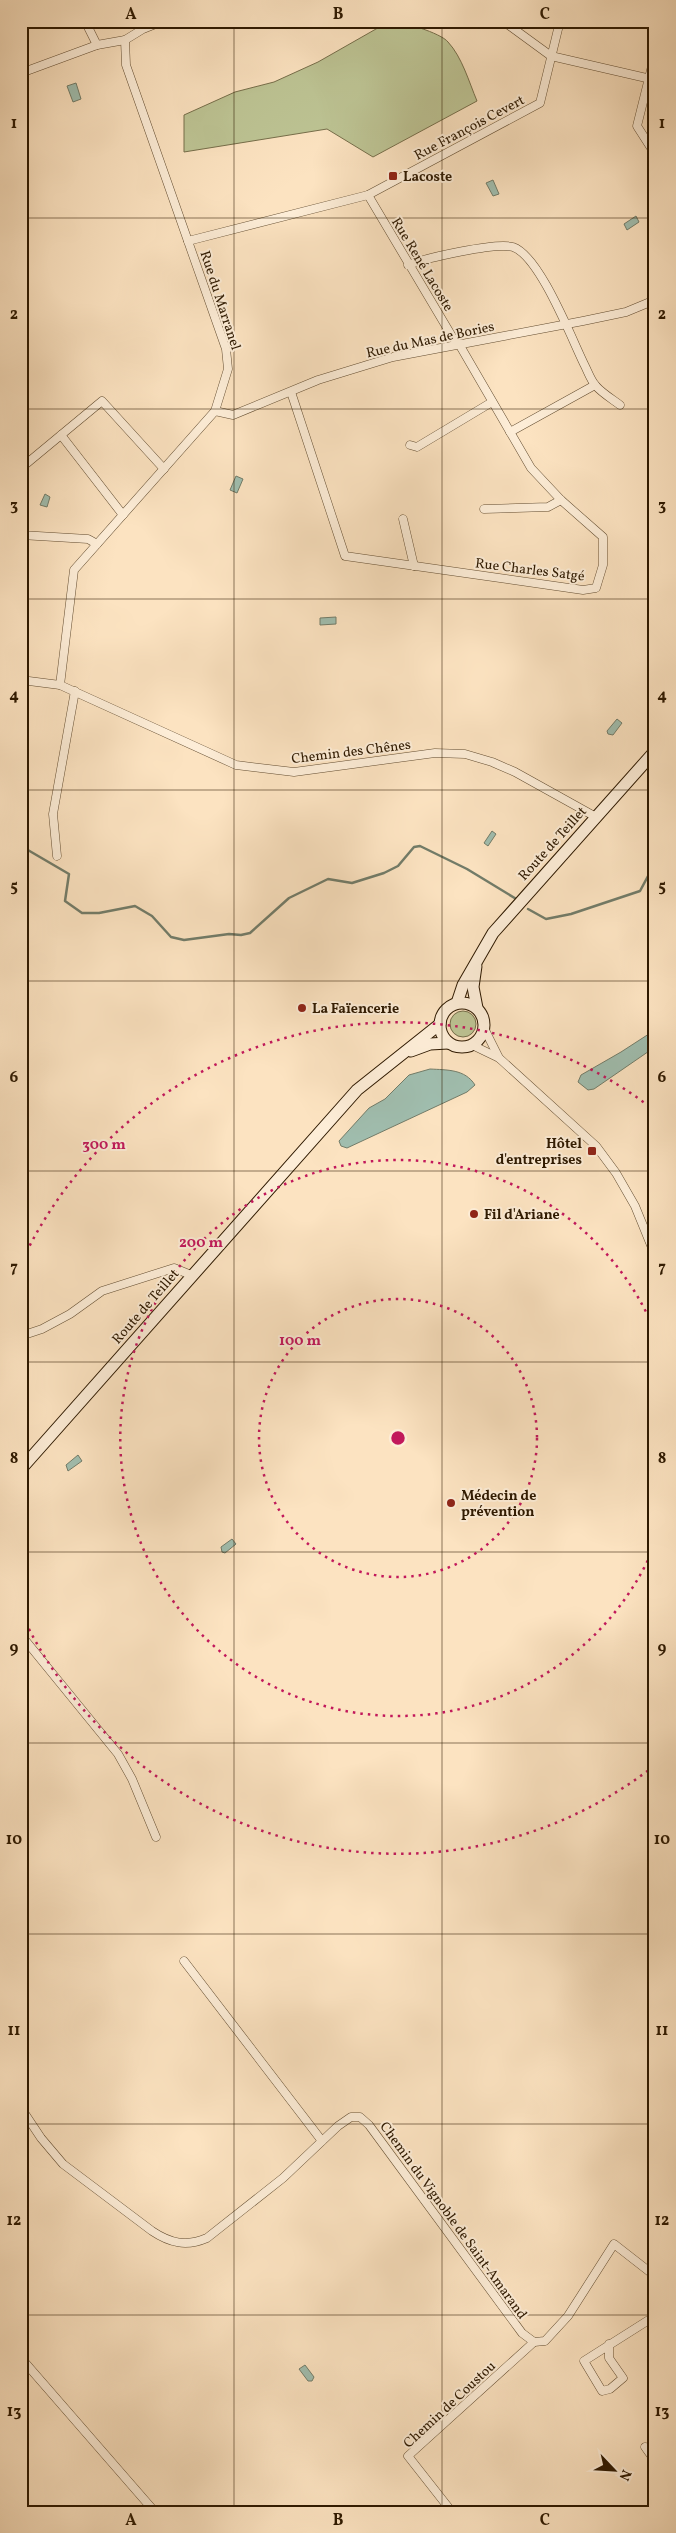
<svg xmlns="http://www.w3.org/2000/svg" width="676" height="2533" viewBox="0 0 676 2533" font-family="Vollkorn,serif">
  <rect width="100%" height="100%" fill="#fce3c1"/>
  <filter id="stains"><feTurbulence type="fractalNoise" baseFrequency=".004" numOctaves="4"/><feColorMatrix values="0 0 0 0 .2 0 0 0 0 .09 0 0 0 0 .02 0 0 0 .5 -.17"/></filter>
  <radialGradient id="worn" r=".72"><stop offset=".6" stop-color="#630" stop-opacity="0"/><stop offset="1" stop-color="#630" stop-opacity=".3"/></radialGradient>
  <g fill="#bdc494" stroke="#766e4a">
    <path d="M 390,21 C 401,21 441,33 448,42 C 462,57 469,82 477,101 L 373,157 L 327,129 L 184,152 L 184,115 L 235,92 L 274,82 L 318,62 Z"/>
    <circle cx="463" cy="1024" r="13"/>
  </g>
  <g fill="#a0beaf" stroke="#727c69">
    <path d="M 76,83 L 81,99 L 73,102 L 67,86 Z"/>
    <path d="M 493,180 L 499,194 L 493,196 L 486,183 Z"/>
    <path d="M 636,216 L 639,222 L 627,230 L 624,224 Z"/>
    <path d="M 236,476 L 243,479 L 237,493 L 230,490 Z"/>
    <path d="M 45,494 L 50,497 L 47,507 L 40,505 Z"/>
    <path d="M 336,617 L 336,624 L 320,625 L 320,618 Z"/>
    <path d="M 617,719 L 622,723 L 613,735 L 608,734 L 607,731 Z"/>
    <path d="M 492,831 L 496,834 L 488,846 L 484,843 Z"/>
    <path d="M 655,1030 L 655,1047 L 594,1089 L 588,1090 L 578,1082 L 581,1075 L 621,1052 Z"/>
    <path d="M 430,1069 C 447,1070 465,1069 475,1085 L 467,1092 L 347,1148 L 341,1146 L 339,1141 L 369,1108 L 385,1099 L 409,1075 Z"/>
    <path d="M 78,1455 L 82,1461 L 68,1471 L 66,1465 Z"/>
    <path d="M 232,1539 L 236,1544 L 225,1553 L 222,1552 L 221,1547 Z"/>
    <path d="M 305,2365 L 314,2377 L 312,2381 L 308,2381 L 299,2369 Z"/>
  </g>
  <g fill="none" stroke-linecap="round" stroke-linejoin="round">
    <g stroke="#727c69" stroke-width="2.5">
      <path d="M 21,846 L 69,874 L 65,901 L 82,913 L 99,913 L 135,906 L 152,916 L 171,937 L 184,940 L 229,934 L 241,935 L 250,933 L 289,898 L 328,879 L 352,883 L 384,873 L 398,866 L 414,847 L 420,846 L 467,869 L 518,900"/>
      <path d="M 528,909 L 546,919 L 571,914 L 640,891 L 655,863"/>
    </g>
    <defs>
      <g id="minor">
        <path d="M 85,21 L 97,45"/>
        <path d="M 503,21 L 551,56 L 655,80"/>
        <path d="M 655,54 L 637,126 L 655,154"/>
        <path d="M 21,73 L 97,45 L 125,40"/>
        <path d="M 188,241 L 368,195 L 540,103 L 560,21"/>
        <path d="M 408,265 C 426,258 496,242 513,247 C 540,256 572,340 585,366 C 588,372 591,381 596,386 C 602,393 612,399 620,405"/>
        <path d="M 291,392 L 345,556 L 583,590 L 596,588 L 603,565 L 603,537 L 561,500 L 531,468 L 459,344 L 453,338 L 368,195"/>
        <path d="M 215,411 L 233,415 L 318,380 L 393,357 L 583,321 L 626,312 L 655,300"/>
        <path d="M 510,432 L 595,385"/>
        <path d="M 61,435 L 123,515"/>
        <path d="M 410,445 L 417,447 L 492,402"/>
        <path d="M 26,464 L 102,401 L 164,469"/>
        <path d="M 484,509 L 548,507 L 561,500"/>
        <path d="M 403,519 L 414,566"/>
        <path d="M 21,535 L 88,539 L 97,544"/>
        <path d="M 21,680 L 60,685 L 236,765 L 294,772 L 435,753 L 465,754 L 492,762 L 515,772 L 596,817"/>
        <path d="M 60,685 L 74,570 L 215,411 L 228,369 L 226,349 L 126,65 L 125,40 L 143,29 L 163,21"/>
        <path d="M 57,856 L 53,814 L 75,691"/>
        <path d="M 484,1028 L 499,1058"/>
        <path d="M 472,1045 L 499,1058 L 596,1146 L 616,1173 L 635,1206 L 655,1255"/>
        <path d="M 21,1336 L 42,1329 L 70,1314 L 102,1291 L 174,1268 L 191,1275"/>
        <path d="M 21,1635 L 118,1754 L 132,1779 L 156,1837"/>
        <path d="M 184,1961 L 322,2141"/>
        <path d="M 21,2108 L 41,2138 L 63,2164 L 152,2231 C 170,2243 186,2247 207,2238 L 283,2178 L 338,2126 L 351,2117 L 360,2117 L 369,2125 L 522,2333 L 534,2342 L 545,2341 L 568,2316 L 614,2244 L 655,2276"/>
        <path d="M 609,2344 L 609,2358 L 623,2378 L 610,2389 L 602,2391 L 584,2361 L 655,2316"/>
        <path d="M 21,2358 L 155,2512"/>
        <path d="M 645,2447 L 655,2461"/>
        <path d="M 452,2512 L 408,2456 L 534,2342"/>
      </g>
      <g id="secondary">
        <path d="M 476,966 L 473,987 L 477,1008"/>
        <circle cx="462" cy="1025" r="22"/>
        <path d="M 457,1003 L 463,985 L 493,933 L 655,751"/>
        <path d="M 411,1051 L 430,1044 L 448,1043"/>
        <path d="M 21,1469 L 357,1090 L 440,1024"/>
      </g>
    </defs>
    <use href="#minor" stroke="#624c30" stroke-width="9"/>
    <use href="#secondary" stroke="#2e1900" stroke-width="13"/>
    <use href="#minor" stroke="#fdedd7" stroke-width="8"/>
    <use href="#secondary" stroke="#fdedd7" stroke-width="11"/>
  </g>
  <path fill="none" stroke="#2e1900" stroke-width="1" stroke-opacity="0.55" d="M 234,21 L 234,2512M 442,21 L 442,2512M 21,218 L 655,218M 21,409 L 655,409M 21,599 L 655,599M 21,790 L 655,790M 21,981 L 655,981M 21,1171 L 655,1171M 21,1362 L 655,1362M 21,1552 L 655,1552M 21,1743 L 655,1743M 21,1934 L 655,1934M 21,2124 L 655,2124M 21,2315 L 655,2315"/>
  <g fill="none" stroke="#c2185b" stroke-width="2.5" stroke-dasharray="2.5 5">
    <circle cx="398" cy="1438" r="139"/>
    <path d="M654 1547A278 278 0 1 1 654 1329"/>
    <path d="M654 1766A416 416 0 0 1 23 1617M23 1259A416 416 0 0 1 654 1110"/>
  </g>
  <g fill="#8f2418" stroke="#fdedd7" stroke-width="2">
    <rect x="388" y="171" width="10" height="10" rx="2.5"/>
    <circle cx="302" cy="1008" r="5"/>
    <rect x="587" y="1146" width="10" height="10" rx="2.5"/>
    <circle cx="474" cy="1214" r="5"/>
    <circle cx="451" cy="1503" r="5"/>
  </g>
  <g text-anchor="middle" stroke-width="4" stroke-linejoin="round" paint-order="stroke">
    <g font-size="14" fill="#2e1900" stroke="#fdedd7">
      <text transform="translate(469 127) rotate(-28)" y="5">Rue François Cevert</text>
      <text transform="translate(423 264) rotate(59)" y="5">Rue René Lacoste</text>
      <text transform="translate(221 300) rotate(72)" y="5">Rue du Marranel</text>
      <text transform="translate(430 339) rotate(-12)" y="5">Rue du Mas de Bories</text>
      <text transform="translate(530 569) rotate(7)" y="5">Rue Charles Satgé</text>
      <text transform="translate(351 751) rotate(-7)" y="5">Chemin des Chênes</text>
      <text transform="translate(552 843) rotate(-48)" y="5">Route de Teillet</text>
      <text transform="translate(145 1306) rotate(-49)" y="5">Route de Teillet</text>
      <text transform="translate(454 2220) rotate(54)" y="5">Chemin du Vignoble de Saint-Amarand</text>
      <text transform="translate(449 2404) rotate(-43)" y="5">Chemin de Coustou</text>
    </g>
    <g font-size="14" font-weight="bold" fill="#2e1900" stroke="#fdedd7" text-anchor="start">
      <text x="403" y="181">Lacoste</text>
      <text x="312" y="1013">La Faïencerie</text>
      <text x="582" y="1148" text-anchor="end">Hôtel<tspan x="582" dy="16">d'entreprises</tspan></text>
      <text x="484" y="1219">Fil d'Ariane</text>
      <text x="461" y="1500">Médecin de<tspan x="461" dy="16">prévention</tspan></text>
    </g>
  </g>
  <circle cx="398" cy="1438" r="8" fill="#c2185b" stroke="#fdedd7" stroke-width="2.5"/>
  <g font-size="15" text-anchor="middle" font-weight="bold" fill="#c2185b" stroke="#fdedd7" stroke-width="4" stroke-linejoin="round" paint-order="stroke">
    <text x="104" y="1149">300 m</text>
    <text x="201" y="1247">200 m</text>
    <text x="300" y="1345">100 m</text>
  </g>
  <rect width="676" height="2533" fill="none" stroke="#fce3c1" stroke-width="55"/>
  <g transform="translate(614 2470) rotate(115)" stroke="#fdedd7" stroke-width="4" paint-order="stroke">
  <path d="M0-4L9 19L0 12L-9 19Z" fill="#2e1900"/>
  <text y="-8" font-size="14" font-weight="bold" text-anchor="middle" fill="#2e1900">N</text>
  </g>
  <rect x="28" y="28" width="620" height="2478" fill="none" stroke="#2e1900" stroke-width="2"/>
  <g font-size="16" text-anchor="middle" font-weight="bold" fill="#2e1900">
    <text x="131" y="19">A</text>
    <text x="338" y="19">B</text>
    <text x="545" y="19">C</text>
    <text x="14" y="128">1</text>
    <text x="662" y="128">1</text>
    <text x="14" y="319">2</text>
    <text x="662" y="319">2</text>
    <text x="14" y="510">3</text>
    <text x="662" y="510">3</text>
    <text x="14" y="700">4</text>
    <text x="662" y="700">4</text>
    <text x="14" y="891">5</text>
    <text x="662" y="891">5</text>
    <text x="14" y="1082">6</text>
    <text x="662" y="1082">6</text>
    <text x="14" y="1272">7</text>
    <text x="662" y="1272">7</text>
    <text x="14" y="1463">8</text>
    <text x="662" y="1463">8</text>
    <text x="14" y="1653">9</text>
    <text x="662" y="1653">9</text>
    <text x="14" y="1844">10</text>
    <text x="662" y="1844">10</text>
    <text x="14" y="2035">11</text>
    <text x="662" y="2035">11</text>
    <text x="14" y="2225">12</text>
    <text x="662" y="2225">12</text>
    <text x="14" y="2416">13</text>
    <text x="662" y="2416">13</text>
    <text x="131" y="2525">A</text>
    <text x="338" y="2525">B</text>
    <text x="545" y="2525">C</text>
  </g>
  <rect width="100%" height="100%" filter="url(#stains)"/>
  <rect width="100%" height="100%" fill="url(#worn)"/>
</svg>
